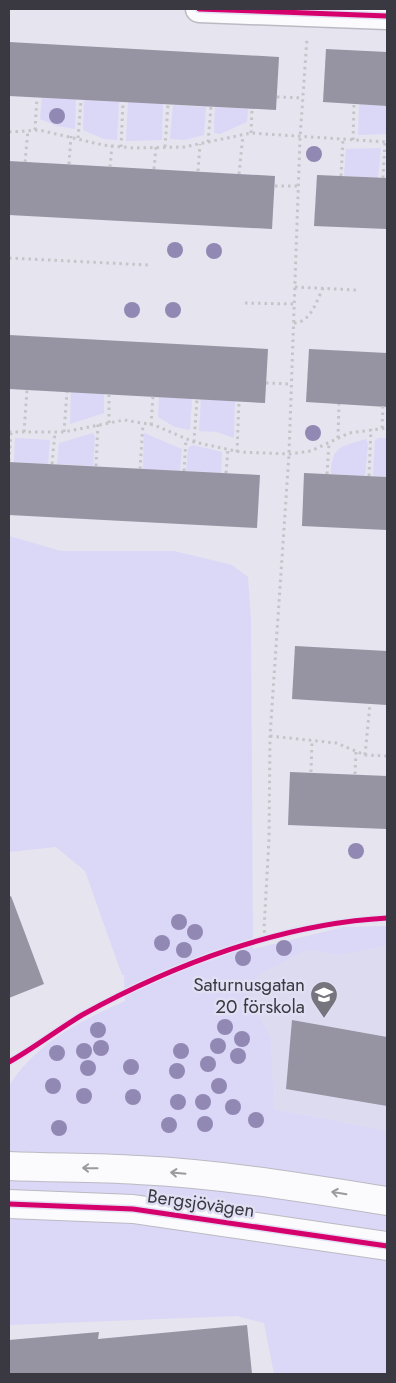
<svg xmlns="http://www.w3.org/2000/svg" width="396" height="1383" font-family="Jost,sans-serif">
<style>
.built{fill:#dddbf0}
.green{fill:#dbd7f6}
.building{fill:#9693a2}
.lines{fill:none;stroke-linecap:round;stroke-linejoin:round}
.street-casing{stroke:#bbbac3;stroke-width:29}
.secondary-casing{stroke:#bbbac3;stroke-width:30}
.path{stroke:#c5c5c9;stroke-width:3;stroke-dasharray:2.5 4;stroke-linecap:butt}
.street{stroke:#fbfbfd;stroke-width:26}
.secondary{stroke:#fbfbfd;stroke-width:28}
.cycleway-casing{stroke:#e1dff4;stroke-width:8}
.cycleway{stroke:#d6006c;stroke-width:5}
.tree{fill:#9188b3}
.oneway{stroke:#9a9a9f}
.labels{text-anchor:middle;dominant-baseline:central;stroke-width:5;stroke-linejoin:round;paint-order:stroke}
.poi-label{font-size:19px;fill:#3a3941;stroke:#e1dff4;text-anchor:end}
.street-label{font-size:19px;fill:#3a3941;stroke:#e1dff4}
</style>
<rect width="100%" height="100%" fill="#e5e4ef"/>
<polygon class="built" points="387,946 387,1131 274,1109 271,1038 251,1000 258,975 307,950 340,955"/>
<g class="green">
<polygon points="42,98 76,99 75,129 57,126 40,119"/>
<polygon points="84,100 119,102 117,140 104,139 83,130"/>
<polygon points="128,102 163,104 162,140 126,141"/>
<polygon points="359,104 387,106 387,134 358,135"/>
<polygon points="173,105 206,107 204,135 185,140 170,139"/>
<polygon points="215,107 248,109 247,122 220,134 214,133"/>
<polygon points="381,148 378,178 344,176 346,149"/>
<polygon points="71,392 104,394 104,413 70,424"/>
<polygon points="159,397 192,399 190,430 175,427 158,417"/>
<polygon points="201,399 235,401 234,438 217,432 199,431"/>
<polygon points="93,433 95,437 93,466 57,464 59,443"/>
<polygon points="144,433 182,449 180,471 143,469"/>
<polygon points="15,438 50,440 48,464 14,462"/>
<polygon points="378,438 387,438 387,477 373,476 375,440"/>
<path d="M366 439 368 444 365 476 331 474C332 446 340 447 366 439Z"/>
<polygon points="193,445 222,452 221,473 186,471 188,448"/>
<path d="M9 536 61 551H174L232 565 248 577 251 621 253 949 344 927 387 926V946L340 955 307 950 258 975 251 1000 271 1038 274 1109 387 1131V1374H274L264 1323 237 1316 9 1325V1086C36 1043 80 1021 125 1001L124 975H122L85 871 56 847 9 852Z"/>
</g>
<g class="building">
<polygon points="9,42 279,57 276,110 9,96"/>
<polygon points="326,49 387,52 387,106 323,102"/>
<polygon points="9,161 275,176 272,229 9,215"/>
<polygon points="317,175 387,178 387,229 314,226"/>
<polygon points="9,335 268,349 265,403 9,389"/>
<polygon points="309,349 387,353 387,407 306,402"/>
<polygon points="9,462 260,475 257,528 9,515"/>
<polygon points="304,473 387,477 387,530 302,526"/>
<polygon points="295,646 387,651 387,705 292,699"/>
<polygon points="290,772 387,776 387,829 288,825"/>
<polygon points="11,896 44,984 9,998 9,897"/>
<polygon points="292,1020 387,1037 387,1106 286,1089"/>
<polygon points="247,1325 252,1374 9,1374 9,1340 99,1332 98,1339"/>
</g>
<g class="lines">
<defs>
<polyline id="street" points="199,9 387,16"/>
<g id="secondary">
<path d="M9 1166C52 1168 95 1167 138 1170 222 1174 305 1188 387 1201"/>
<polyline points="9,1204 133,1209 387,1246"/>
</g>
</defs>
<use href="#street" class="street-casing"/>
<use href="#secondary" class="secondary-casing"/>
<g class="path">
<polyline points="277,97 303,98"/>
<polyline points="35,130 37,97"/>
<polyline points="9,132 39,130 103,145 133,148 184,147 251,133 387,142"/>
<polyline points="251,133 252,109"/>
<polyline points="78,138 81,100"/>
<polyline points="353,140 354,104"/>
<polyline points="208,142 211,107"/>
<polyline points="121,147 123,102"/>
<polyline points="165,147 168,104"/>
<polyline points="25,162 28,130"/>
<polyline points="69,164 71,136"/>
<polyline points="110,167 112,146"/>
<polyline points="154,169 156,147"/>
<polyline points="198,171 200,144"/>
<polyline points="239,174 243,135"/>
<polyline points="341,176 343,140"/>
<polyline points="383,178 385,142"/>
<polyline points="275,186 299,186"/>
<polyline points="9,258 148,265"/>
<polyline points="295,287 356,290"/>
<polyline points="245,303 294,304"/>
<path d="M294 323C311 322 316 302 323 288"/>
<polyline points="266,383 291,384"/>
<polyline points="109,423 109,394"/>
<polyline points="151,425 153,396"/>
<polyline points="382,428 383,406"/>
<polyline points="9,432 64,432 124,420 154,425 194,442 240,452 289,454 311,451 349,433 387,428"/>
<polyline points="24,432 27,390"/>
<polyline points="64,432 67,392"/>
<polyline points="338,438 339,404"/>
<polyline points="194,442 197,399"/>
<polyline points="237,452 239,401"/>
<polyline points="9,461 11,432"/>
<polyline points="52,464 55,432"/>
<polyline points="96,466 98,424"/>
<polyline points="140,469 143,424"/>
<polyline points="184,471 186,439"/>
<polyline points="226,473 228,449"/>
<polyline points="327,474 329,443"/>
<polyline points="369,476 371,429"/>
<polyline points="270,736 336,743 365,755 387,756"/>
<polyline points="365,755 370,704"/>
<polyline points="311,772 312,741"/>
<polyline points="355,774 356,751"/>
<polyline points="266,939 264,929 269,839 270,736 289,454 300,138 307,38"/>
</g>
<use href="#street" class="street"/>
<use href="#secondary" class="secondary"/>
<defs>
<g id="cycleway">
<polyline points="199,9 387,16"/>
<path d="M9 1062C34 1048 57 1030 82 1015 174 964 281 924 387 918"/>
<polyline points="9,1204 133,1209 387,1246"/>
</g>
</defs>
<use href="#cycleway" class="cycleway-casing"/>
<use href="#cycleway" class="cycleway"/>
</g>
<g class="tree">
<circle cx="57" cy="116" r="8"/>
<circle cx="314" cy="154" r="8"/>
<circle cx="175" cy="250" r="8"/>
<circle cx="214" cy="251" r="8"/>
<circle cx="132" cy="310" r="8"/>
<circle cx="173" cy="310" r="8"/>
<circle cx="313" cy="433" r="8"/>
<circle cx="356" cy="851" r="8"/>
<circle cx="179" cy="922" r="8"/>
<circle cx="195" cy="932" r="8"/>
<circle cx="162" cy="943" r="8"/>
<circle cx="284" cy="948" r="8"/>
<circle cx="184" cy="950" r="8"/>
<circle cx="243" cy="958" r="8"/>
<circle cx="225" cy="1027" r="8"/>
<circle cx="98" cy="1030" r="8"/>
<circle cx="242" cy="1039" r="8"/>
<circle cx="218" cy="1046" r="8"/>
<circle cx="101" cy="1048" r="8"/>
<circle cx="84" cy="1051" r="8"/>
<circle cx="181" cy="1051" r="8"/>
<circle cx="57" cy="1053" r="8"/>
<circle cx="238" cy="1056" r="8"/>
<circle cx="208" cy="1064" r="8"/>
<circle cx="131" cy="1067" r="8"/>
<circle cx="88" cy="1068" r="8"/>
<circle cx="177" cy="1071" r="8"/>
<circle cx="53" cy="1086" r="8"/>
<circle cx="219" cy="1086" r="8"/>
<circle cx="84" cy="1096" r="8"/>
<circle cx="133" cy="1097" r="8"/>
<circle cx="178" cy="1102" r="8"/>
<circle cx="203" cy="1102" r="8"/>
<circle cx="233" cy="1107" r="8"/>
<circle cx="256" cy="1120" r="8"/>
<circle cx="205" cy="1124" r="8"/>
<circle cx="169" cy="1125" r="8"/>
<circle cx="59" cy="1128" r="8"/>
</g>
<defs><path id="oneway-shaft" d="M-6 0H5M1.5-3L5.5 0L1.5 3" fill="none" stroke-width="1.6" stroke-linecap="round" stroke-linejoin="round" transform="scale(1.25)"/></defs>
<g class="oneway">
<use href="#oneway-shaft" transform="translate(90 1168) rotate(-179)"/>
<use href="#oneway-shaft" transform="translate(178 1173) rotate(-175)"/>
<use href="#oneway-shaft" transform="translate(339 1193) rotate(-171)"/>
</g>
<defs>
<symbol id="school-pin" viewBox="-11 -11 22 30"><path d="M0 17L-7.5 6A9.5 9.5 0 1 1 7.5 6Z" fill="#76757e" stroke="#e1dff4"/><path d="M0-5L7-2L0 1L-7-2ZM-4 1L0 2.5L4 1V4Q0 6-4 4Z" fill="#fff"/></symbol>
</defs>
<g fill-rule="evenodd">
<use href="#school-pin" x="308" y="979" width="32" height="43"/>
</g>
<g class="labels">
<g class="poi-label">
<text x="305" y="984">Saturnusgatan<tspan x="305" dy="22">20 förskola</tspan></text>
</g>
<g class="street-label">
<text transform="translate(201 1203) rotate(8)">Bergsjövägen</text>
</g>
</g>
<rect width="396" height="1383" fill="none" stroke="#3a3941" stroke-width="20"/>
</svg>
